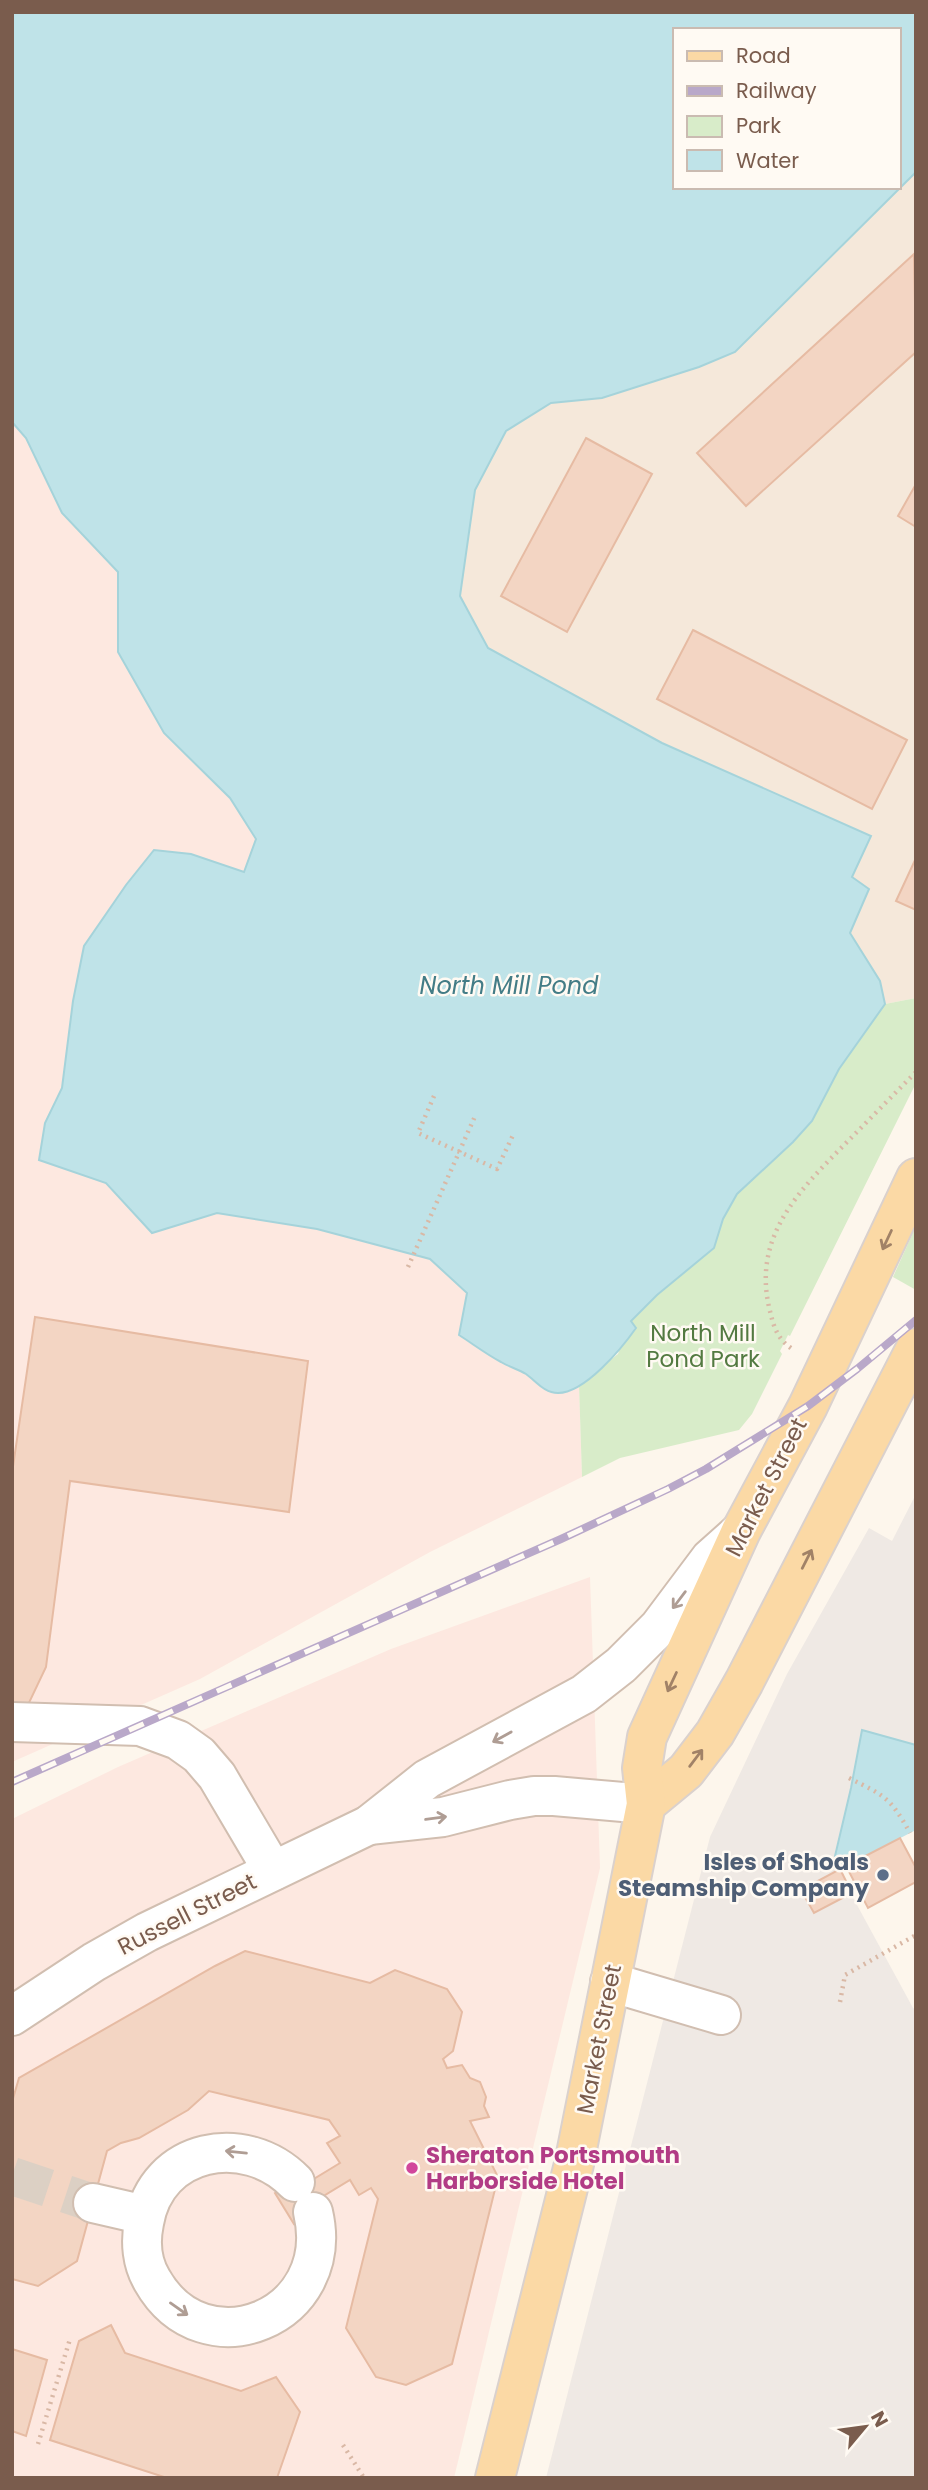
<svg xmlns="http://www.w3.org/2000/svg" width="928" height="2490" font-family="Poppins,sans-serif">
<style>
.residential{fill:#f5e8da}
.commercial{fill:#fde8e0}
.industrial{fill:#efe9e4}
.green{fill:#d8ecc9}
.water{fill:#bfe3e8;stroke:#a5d3da;stroke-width:2;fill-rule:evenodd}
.pier{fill:#fdf6ec}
.building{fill:#f3d5c3;stroke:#e6bba3;stroke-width:2}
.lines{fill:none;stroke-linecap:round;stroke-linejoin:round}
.minor-tunnel{stroke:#dcd0c4;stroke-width:38;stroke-dasharray:38 19;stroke-linecap:butt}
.minor-casing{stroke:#d1beb0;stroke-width:42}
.major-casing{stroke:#dad1cd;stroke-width:42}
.path{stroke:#d9b8a5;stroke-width:4.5;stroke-dasharray:2 5;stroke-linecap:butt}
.minor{stroke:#fff;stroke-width:38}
.major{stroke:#fbd9a5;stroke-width:38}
.rail-casing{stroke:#b9a8c9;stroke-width:8}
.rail{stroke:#fffaf3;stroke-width:5;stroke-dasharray:16;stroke-linecap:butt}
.oneway{stroke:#a18267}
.oneway2{stroke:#af9d94}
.service-dot{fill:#5c6f8a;stroke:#fffaf3;stroke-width:2.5}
.hotel-dot{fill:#d1479c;stroke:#fffaf3;stroke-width:2.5}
.labels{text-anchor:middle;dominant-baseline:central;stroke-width:5;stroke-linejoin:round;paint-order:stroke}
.park-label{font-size:23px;fill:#537a41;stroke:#fffaf3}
.street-label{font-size:23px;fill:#7a5c4d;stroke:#fffaf3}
.service-label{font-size:23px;font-weight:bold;fill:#4e5e75;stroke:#fffaf3;text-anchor:end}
.hotel-label{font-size:23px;font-weight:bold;fill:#b23c85;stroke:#fffaf3;text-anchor:start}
.water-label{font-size:24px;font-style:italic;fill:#437c86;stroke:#fffaf3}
</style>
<rect width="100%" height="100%" fill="#fdf6ec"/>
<polygon class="residential" points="916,172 916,998 885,1004 880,981 849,933 869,890 852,878 870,836 662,743 488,648 460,596 475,490 506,431 551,403 602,398 699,367 812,277"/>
<g class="commercial">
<polygon points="12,422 26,438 62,513 118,572 118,652 164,733 230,798 256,839 245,872 191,854 73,1001 62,1088 45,1123 39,1159 106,1183 152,1233 217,1213 317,1229 430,1259 467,1293 459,1336 500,1362 526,1374 542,1388 552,1392 559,1393 579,1385 582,1477 430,1552 200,1679 12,1762"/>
<polygon points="590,1577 600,1868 454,2478 12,2478 12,1819 118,1767 391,1649"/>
</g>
<polygon class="industrial" points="916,1494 916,1745 862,1730 851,1788 916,2006 916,2478 546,2478 710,1837 787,1674 869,1528 892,1541"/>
<g class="green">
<polygon points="916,998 916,1083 790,1336 788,1335 780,1351 782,1354 752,1414 739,1430 620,1458 582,1477 579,1385 618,1354 630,1321 657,1295 714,1248 723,1219 737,1194 793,1142 811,1121 839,1069 885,1004"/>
<polygon points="916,1226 916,1290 893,1277"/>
</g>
<g class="water">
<path d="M12 12H916V172L735 352 699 367 602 398 551 403 506 431 475 490 460 596 488 648 662 743 871 836 852 877 869 889 850 933 880 981 885 1004 839 1069 812 1121 793 1142 737 1194 723 1219 714 1248 657 1295 631 1321 636 1328C622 1348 585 1393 558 1393 544 1393 536 1381 526 1374 518 1369 509 1367 501 1362 486 1354 473 1344 459 1335L467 1293 430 1259 317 1229 217 1213 152 1233 106 1183 39 1160 45 1123 62 1088 73 1001 84 946 126 885 154 850 191 854 244 872 256 839 230 798 164 733 118 652V572L62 513 26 438 12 422ZM674 30H898V187H674Z"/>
<polygon points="862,1730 916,1745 916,2006 835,1856 851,1788"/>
</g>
<polygon class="pier" points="914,1831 916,1834 916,2010 913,2008 838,1870"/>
<g class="building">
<polygon points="914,254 916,352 746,506 697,453"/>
<polygon points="586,438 652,474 567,632 501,596"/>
<polygon points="916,484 916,527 898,516"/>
<polygon points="693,630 907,740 872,809 657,699"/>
<polygon points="916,858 916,910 896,901"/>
<polygon points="35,1317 308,1361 289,1512 70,1481 46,1667 27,1707 12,1705 12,1473"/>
<polygon points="900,1838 916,1868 916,1882 868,1908 846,1866"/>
<polygon points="840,1869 852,1893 814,1913 801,1890"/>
<polygon points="245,1951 370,1983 395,1970 447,1989 462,2012 453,2051 443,2059 447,2068 462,2065 470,2078 480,2082 486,2097 484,2106 489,2117 470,2121 498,2177 452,2364 406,2385 376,2377 346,2328 378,2199 371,2188 359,2195 350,2180 322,2197 313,2212 294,2224 275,2193 295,2182 312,2180 340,2163 327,2143 340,2136 329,2120 209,2091 188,2110 139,2138 121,2143 107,2151 77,2261 38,2286 12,2279 12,2102 19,2078 215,1966"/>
<polygon points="111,2325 125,2353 241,2391 276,2377 300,2412 277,2478 167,2478 50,2440 79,2341"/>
<polygon points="12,2349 47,2360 26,2436 12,2431"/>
</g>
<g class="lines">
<polyline class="minor-tunnel" points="12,2176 93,2203"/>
<defs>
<g id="minor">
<polyline points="12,1722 140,1726 178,1740 199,1755 217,1776 273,1871"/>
<polyline points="369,1825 443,1817 510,1800 534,1796 554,1796 646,1804"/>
<polyline points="610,1982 721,2015"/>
<polyline points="12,2016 94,1962 147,1932 369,1825 427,1779 584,1694 621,1665 659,1627 710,1559 739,1533"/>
<path d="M295 2182C245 2131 156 2148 144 2223 140 2242 142 2263 152 2280 204 2372 338 2318 313 2212"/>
<polyline points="93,2203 145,2215"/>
</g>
<g id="major">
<polyline points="646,1804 686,1771 715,1733 744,1682 916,1348"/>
<polyline points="495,2478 574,2164 646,1804 642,1768 647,1737 741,1531 808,1406 916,1178"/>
</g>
</defs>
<use href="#minor" class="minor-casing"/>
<use href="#major" class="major-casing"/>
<g class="path">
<polyline points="434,1096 418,1133 497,1169 514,1133"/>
<polyline points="408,1267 476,1114"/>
<path d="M791 1348C776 1338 773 1324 769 1307 753 1236 799 1191 844 1145 868 1121 892 1096 916 1072"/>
<path d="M849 1778C885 1796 890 1797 910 1833"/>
<polyline points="840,2002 845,1975 916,1935"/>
<polyline points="38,2444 70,2339"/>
<polyline points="343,2445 364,2478"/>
</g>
<use href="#minor" class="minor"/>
<use href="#major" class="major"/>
<defs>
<polyline id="rail" points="12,1782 561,1539 668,1489 706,1469 808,1406 857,1369 916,1320"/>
</defs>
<use href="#rail" class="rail-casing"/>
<use href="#rail" class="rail"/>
</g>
<defs><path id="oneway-shaft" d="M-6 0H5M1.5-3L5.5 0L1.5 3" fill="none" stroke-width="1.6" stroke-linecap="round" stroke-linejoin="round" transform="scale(1.75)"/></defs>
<g class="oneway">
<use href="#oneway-shaft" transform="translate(887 1240) rotate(115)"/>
<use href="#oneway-shaft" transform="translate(807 1559) rotate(-63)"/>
<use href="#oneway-shaft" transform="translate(672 1682) rotate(115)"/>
<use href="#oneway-shaft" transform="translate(696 1758) rotate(-53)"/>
</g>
<g class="oneway2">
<use href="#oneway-shaft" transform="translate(679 1600) rotate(127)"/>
<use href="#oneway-shaft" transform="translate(502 1737) rotate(151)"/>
<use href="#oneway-shaft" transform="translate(436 1818) rotate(-8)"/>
<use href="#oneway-shaft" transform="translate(236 2152) rotate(-174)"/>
<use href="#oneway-shaft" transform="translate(179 2309) rotate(35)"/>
</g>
<circle class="service-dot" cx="883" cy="1875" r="7"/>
<circle class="hotel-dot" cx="412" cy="2168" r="7"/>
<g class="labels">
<g class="park-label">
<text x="703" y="1333">North Mill<tspan x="703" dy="26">Pond Park</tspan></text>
</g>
<g class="street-label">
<text transform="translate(766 1487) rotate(-63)">Market Street</text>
<text transform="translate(187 1914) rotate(-27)">Russell Street</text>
<text transform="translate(599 2039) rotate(-79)">Market Street</text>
</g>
<g class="service-label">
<text x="869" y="1862">Isles of Shoals<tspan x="869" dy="26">Steamship Company</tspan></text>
</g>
<g class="hotel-label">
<text x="426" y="2155">Sheraton Portsmouth<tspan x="426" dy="26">Harborside Hotel</tspan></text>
</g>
<g class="water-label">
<text x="509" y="985">North Mill Pond</text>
</g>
</g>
<rect width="928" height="2490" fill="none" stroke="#7a5c4d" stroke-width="28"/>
<rect x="673" y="28" width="228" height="161" fill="#fffaf3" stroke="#cabbb1" stroke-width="2"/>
<rect x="687" y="51" width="35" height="10" fill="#fbd9a5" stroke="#cabbb1" stroke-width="2"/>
<text x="736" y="63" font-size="21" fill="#7a5c4d">Road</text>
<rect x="687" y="86" width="35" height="10" fill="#b9a8c9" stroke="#cabbb1" stroke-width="2"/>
<text x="736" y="98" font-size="21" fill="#7a5c4d">Railway</text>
<rect x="687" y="116" width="35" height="21" fill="#d8ecc9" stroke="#cabbb1" stroke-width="2"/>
<text x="736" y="133" font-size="21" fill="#7a5c4d">Park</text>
<rect x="687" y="150" width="35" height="21" fill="#bfe3e8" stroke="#cabbb1" stroke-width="2"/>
<text x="736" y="168" font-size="21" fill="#7a5c4d">Water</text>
<g transform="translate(865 2427) rotate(61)" stroke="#fffaf3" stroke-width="5" paint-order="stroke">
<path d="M0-5L12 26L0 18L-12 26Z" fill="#7a5c4d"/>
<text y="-10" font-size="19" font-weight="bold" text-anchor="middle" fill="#7a5c4d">N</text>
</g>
</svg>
